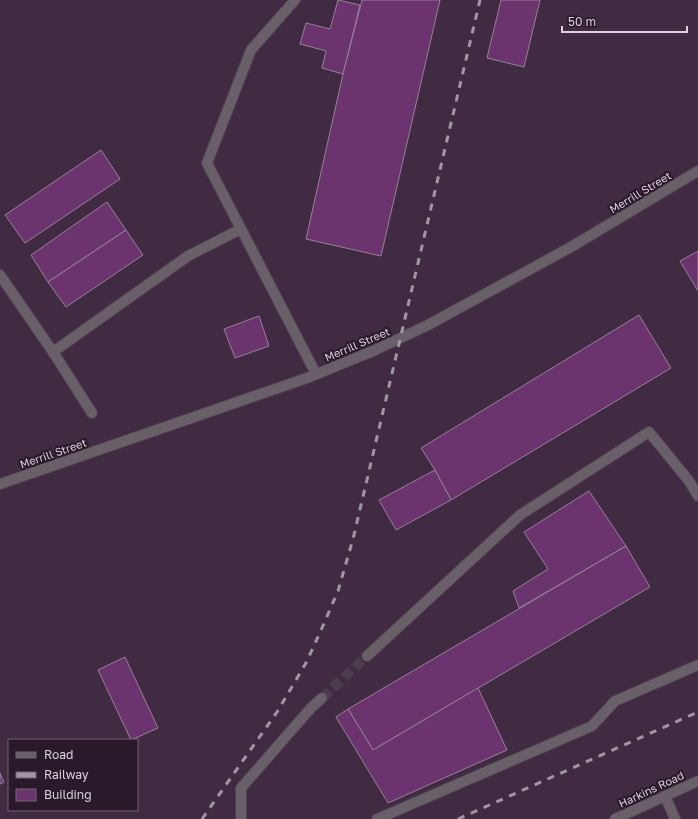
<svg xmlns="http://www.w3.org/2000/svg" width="698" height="819" font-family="'Golos Text',sans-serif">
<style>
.built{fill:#412b42;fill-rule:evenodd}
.building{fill:#6b346f;stroke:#968197}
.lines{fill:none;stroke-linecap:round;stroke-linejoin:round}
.minor-tunnel{stroke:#4d3c4e;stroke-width:10;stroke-dasharray:10 5;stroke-linecap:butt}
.minor-casing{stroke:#4f3e50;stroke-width:12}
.minor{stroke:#685f68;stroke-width:10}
.rail{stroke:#a396a4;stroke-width:3;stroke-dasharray:7 7;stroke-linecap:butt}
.labels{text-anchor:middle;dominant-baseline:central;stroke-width:4;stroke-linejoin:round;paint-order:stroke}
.street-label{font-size:11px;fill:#ddd2de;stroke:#2a192b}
</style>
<rect width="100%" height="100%" fill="#342235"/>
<path class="built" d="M0 0H698V819H0ZM9 740H137V810H9Z"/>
<g class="building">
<polygon points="338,0 360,5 343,74 322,68 326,51 300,44 306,23 330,29"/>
<polygon points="362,0 440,0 381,256 306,239 343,74"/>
<polygon points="501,0 540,0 524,67 487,58"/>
<polygon points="101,150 120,179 25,243 5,215"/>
<polygon points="107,202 126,230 48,282 31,255"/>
<polygon points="126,230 143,255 66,307 48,282"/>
<polygon points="698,251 698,291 680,261"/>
<polygon points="639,315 671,368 451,500 435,470 421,448"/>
<polygon points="259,316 269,346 235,358 224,329"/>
<polygon points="435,470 451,500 396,530 379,500"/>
<polygon points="589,491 626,546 519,608 513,591 548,569 524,532"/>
<polygon points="626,546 650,587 373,750 348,709"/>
<polygon points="125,657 158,728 131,740 98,670"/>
<polygon points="478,688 507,750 388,803 336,717 348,709 373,750"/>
<polygon points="0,773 4,782 0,784"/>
</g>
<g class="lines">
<polyline class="minor-tunnel" points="322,698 367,656"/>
<defs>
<g id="minor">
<polyline points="295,0 251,50 207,163 316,374"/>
<polyline points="0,275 53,352 188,256 241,229"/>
<polyline points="53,352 92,413"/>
<polyline points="0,484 307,378 373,351 428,325 571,247 698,171"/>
<polyline points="367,656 520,515 649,432 689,481 698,496"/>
<polyline points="665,796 675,819"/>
<polyline points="241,819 241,788 311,708 322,698"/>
<polyline points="377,819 592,726 615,701 698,665"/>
<polyline points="615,819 698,781"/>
</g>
</defs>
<use href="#minor" class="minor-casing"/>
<use href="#minor" class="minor"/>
<g class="rail">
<polyline points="202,819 277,712 306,663 322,628 338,591 353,539 480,0"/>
<polyline points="458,819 698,712"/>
</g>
</g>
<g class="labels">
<g class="street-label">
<text transform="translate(640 192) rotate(-31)">Merrill Street</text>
<text transform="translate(357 344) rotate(-23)">Merrill Street</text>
<text transform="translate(53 453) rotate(-19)">Merrill Street</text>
<text transform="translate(651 789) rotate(-25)">Harkins Road</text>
</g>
</g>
<rect x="8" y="739" width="130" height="72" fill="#2a192b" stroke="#726373"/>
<rect x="16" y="752" width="20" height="6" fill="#685f68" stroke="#726373"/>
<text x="44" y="759" font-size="12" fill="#ddd2de">Road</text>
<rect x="16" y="772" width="20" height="6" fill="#a396a4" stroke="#726373"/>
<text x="44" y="779" font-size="12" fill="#ddd2de">Railway</text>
<rect x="16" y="789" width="20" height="12" fill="#6b346f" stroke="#726373"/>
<text x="44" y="799" font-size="12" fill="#ddd2de">Building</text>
<path d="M562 26v6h125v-6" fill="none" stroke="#ddd2de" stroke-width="2"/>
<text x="568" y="26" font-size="12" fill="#ddd2de" stroke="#2a192b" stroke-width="3" paint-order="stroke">50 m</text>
</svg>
